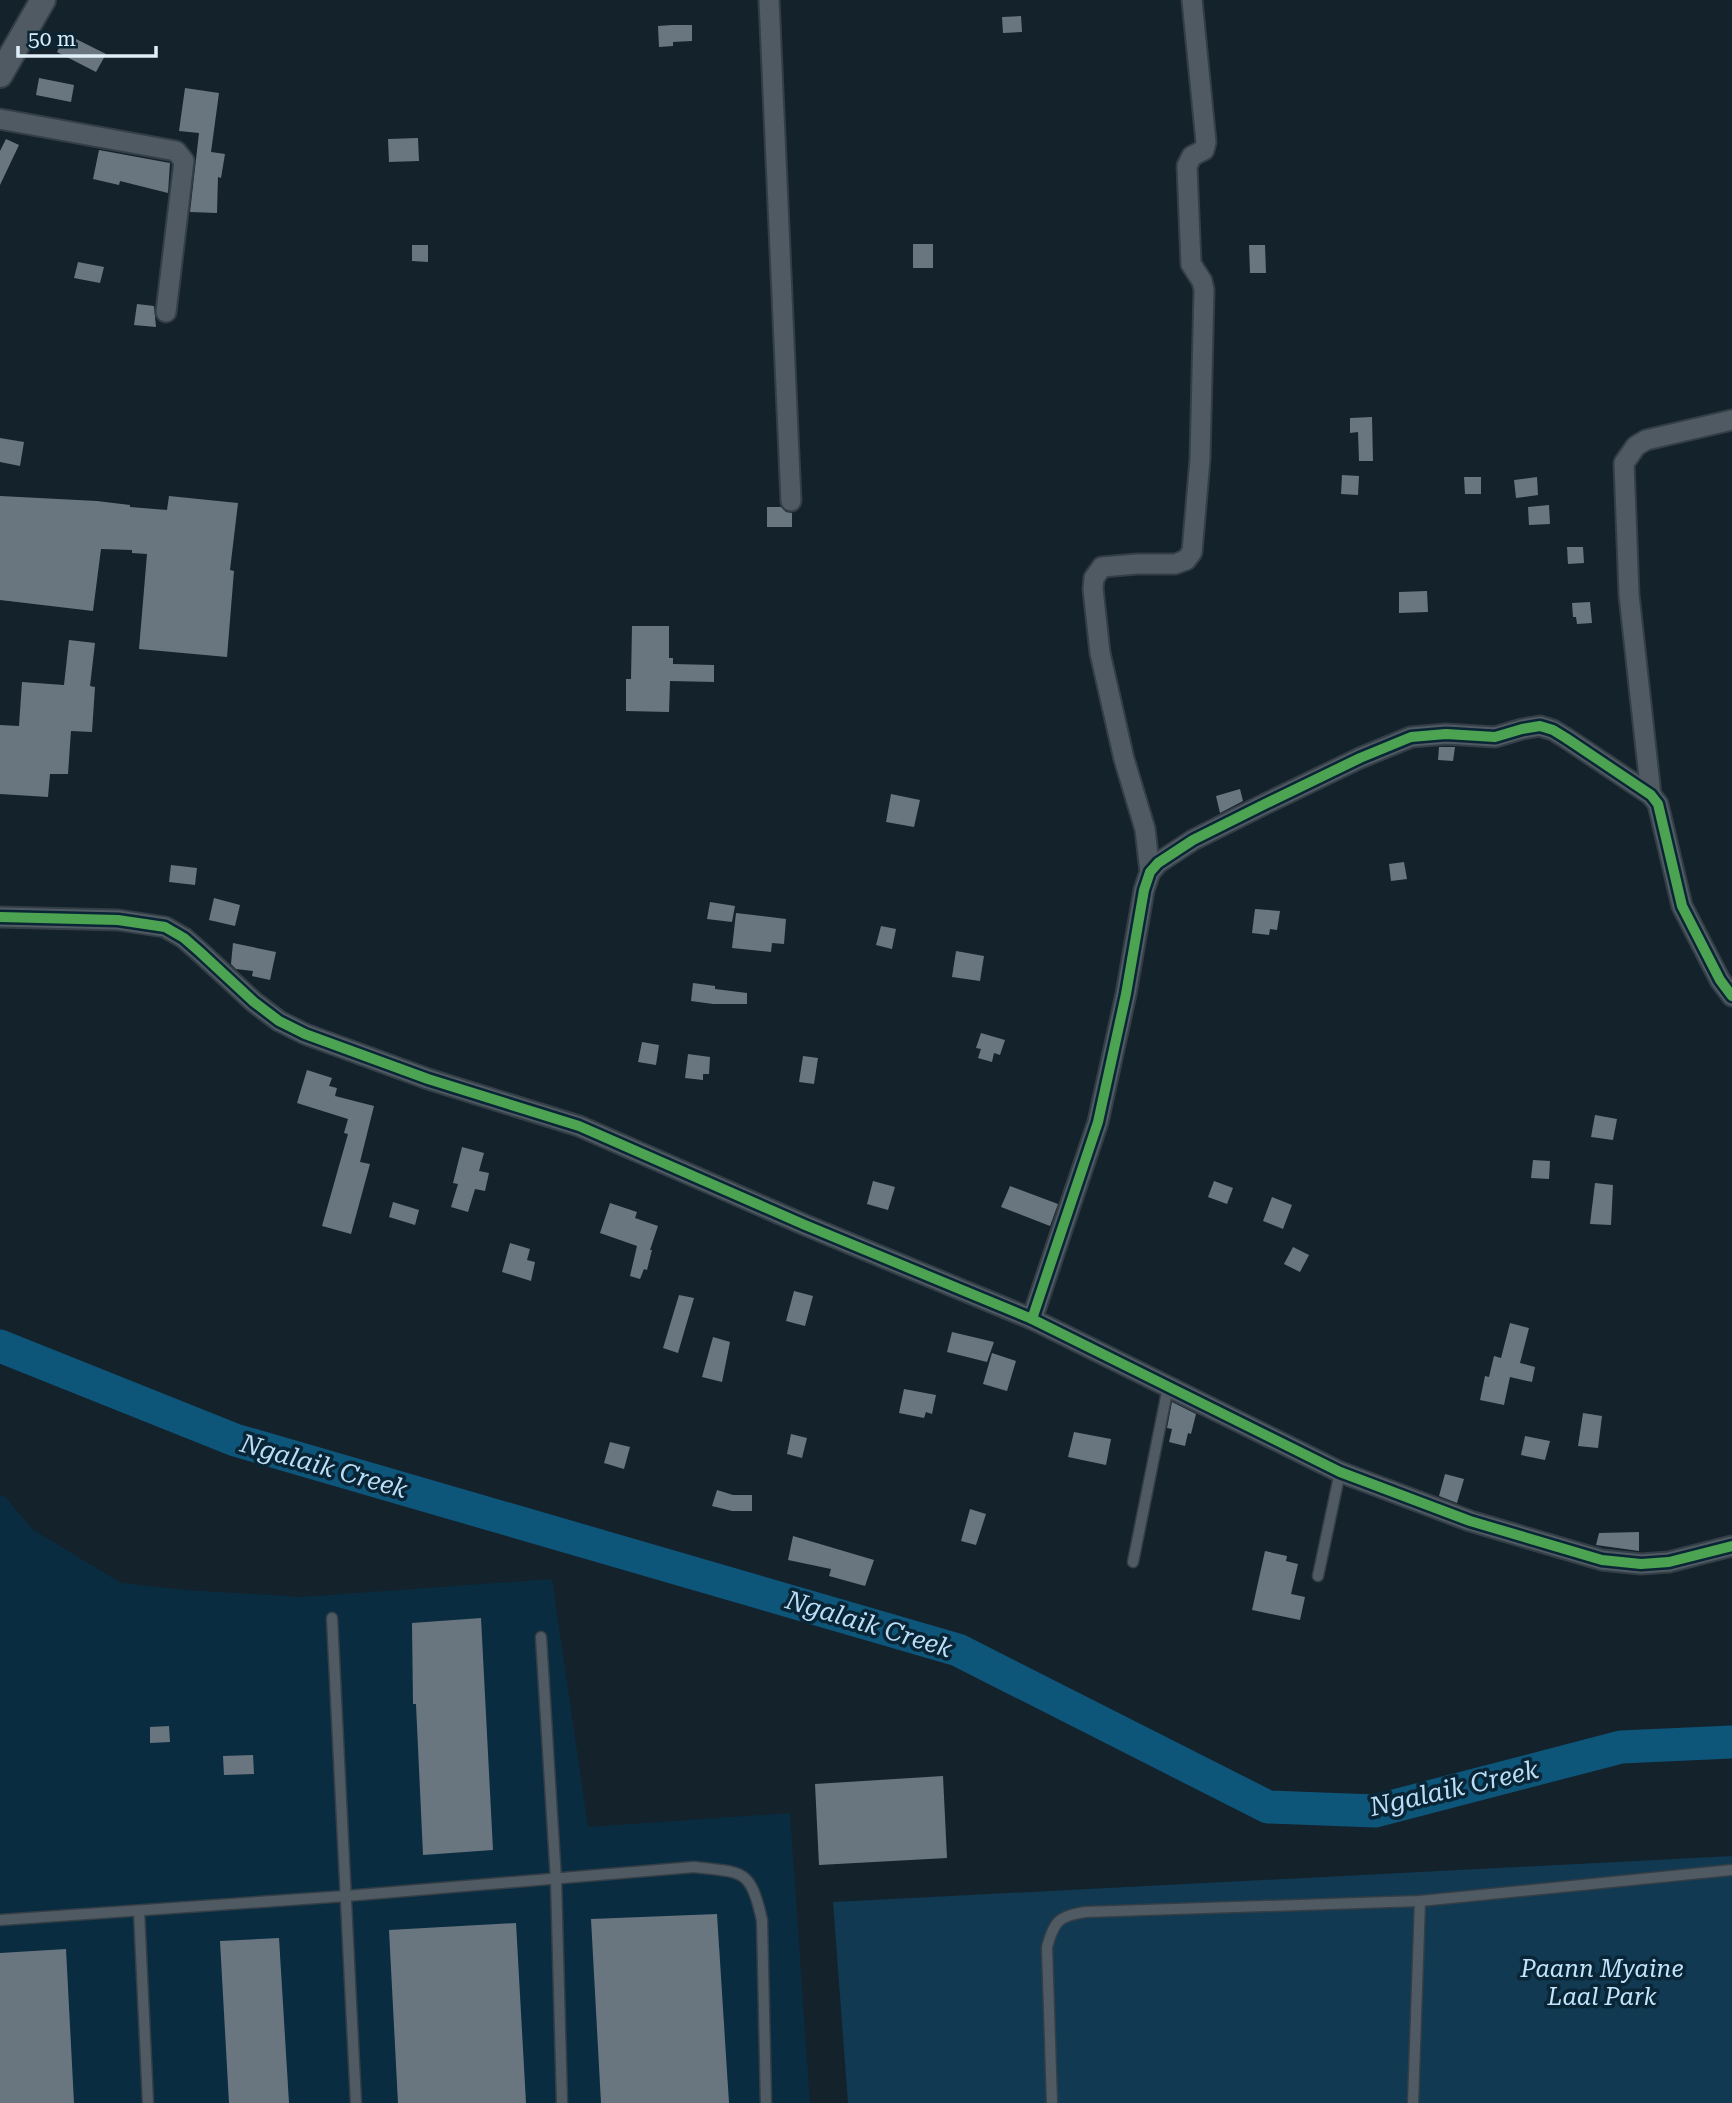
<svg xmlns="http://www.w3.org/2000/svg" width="1732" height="2103" font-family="'Roboto Serif',serif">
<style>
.built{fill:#0a2c40}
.green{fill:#113951}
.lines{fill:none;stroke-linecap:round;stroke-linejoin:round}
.river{stroke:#0e557a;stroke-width:33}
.building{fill:#6a767f}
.service-casing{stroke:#343e46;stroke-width:13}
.minor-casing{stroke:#343e46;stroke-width:23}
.tertiary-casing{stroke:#343e46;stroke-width:28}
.service{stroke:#505a62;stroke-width:10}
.minor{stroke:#505a62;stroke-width:19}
.tertiary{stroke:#505a62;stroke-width:24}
.cycleway-casing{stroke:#092536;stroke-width:15}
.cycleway{stroke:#4ca352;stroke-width:10}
.labels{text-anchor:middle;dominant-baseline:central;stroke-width:7;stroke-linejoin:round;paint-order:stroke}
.park-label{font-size:24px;font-style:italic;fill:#c2e5fd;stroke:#092536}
.water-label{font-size:26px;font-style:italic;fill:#bbdef7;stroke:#092536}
</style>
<rect width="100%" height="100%" fill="#14222c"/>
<polygon class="built" points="0,1495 5,1497 32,1529 121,1583 186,1590 302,1597 552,1579 588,1827 790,1813 810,2103 0,2103"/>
<polygon class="green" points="1732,1856 1732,2103 848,2103 833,1902"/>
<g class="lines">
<polyline class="river" points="0,1346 235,1440 958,1650 1268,1807 1375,1811 1621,1747 1732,1742"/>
</g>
<g class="building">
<polygon points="1021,16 1022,32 1003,33 1002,17"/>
<polygon points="672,25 692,25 692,41 673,42 673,46 659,47 658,26"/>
<polygon points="66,34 106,54 96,72 57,52"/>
<polygon points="39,78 74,85 71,102 36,95"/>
<polygon points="185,88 219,93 211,152 225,154 221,178 218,177 217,213 190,212 199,133 179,131"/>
<polygon points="418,138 419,161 389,162 388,139"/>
<polygon points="6,139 19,145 0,185 0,151"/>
<polygon points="99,150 170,163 168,193 120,181 119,185 93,179"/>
<rect x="913" y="244" width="20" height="24"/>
<polygon points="412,245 428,245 428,262 412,261"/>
<polygon points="1249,245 1265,245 1266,273 1250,273"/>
<polygon points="78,262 104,267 100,283 74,278"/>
<polygon points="137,304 154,306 156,327 134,325"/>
<polygon points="1372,417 1373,461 1359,461 1358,432 1350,433 1350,418"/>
<polygon points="0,438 24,442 20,466 0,462"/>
<polygon points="1342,475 1359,476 1358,495 1341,494"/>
<polygon points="1464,477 1481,477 1481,494 1465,494"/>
<polygon points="1537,477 1538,495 1516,498 1514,480"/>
<polygon points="0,496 97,501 130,505 130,507 167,510 169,496 238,503 230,570 234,571 227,657 139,649 147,554 132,553 132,550 101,549 93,611 0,600"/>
<polygon points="1549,505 1550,524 1529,525 1528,507"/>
<polygon points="767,507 781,507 786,512 792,513 792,527 767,527"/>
<polygon points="1567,547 1583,547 1584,563 1568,564"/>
<polygon points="1427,591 1428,612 1399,613 1399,592"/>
<polygon points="1590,602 1592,623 1577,624 1576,617 1573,617 1572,603"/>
<polygon points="632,626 669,626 669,658 673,658 673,664 714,665 714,682 670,681 669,712 626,711 626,679 631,679"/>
<polygon points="69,640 95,643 90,686 95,687 92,732 71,731 68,774 50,774 48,797 0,794 0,725 19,726 22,682 64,685"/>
<polygon points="1439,747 1455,747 1453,761 1438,760"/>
<polygon points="1240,789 1243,801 1220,813 1216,796"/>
<polygon points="891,794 920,800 914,827 886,822"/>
<polygon points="1404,862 1407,879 1391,881 1389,864"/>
<polygon points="171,865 197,868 195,885 169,882"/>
<polygon points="214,898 240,905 235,926 209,920"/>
<polygon points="710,902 735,906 732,922 707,919"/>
<polygon points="1255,909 1280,911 1277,930 1270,929 1269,935 1252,933"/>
<polygon points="736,913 786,919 784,944 772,943 771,952 732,948"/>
<polygon points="881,926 896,929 892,949 876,945"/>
<polygon points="233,943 276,952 270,980 252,976 253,971 236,969 231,964"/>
<polygon points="956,951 984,956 980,981 952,977"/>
<polygon points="693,983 715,986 715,989 747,993 747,1004 713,1004 691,1001"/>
<polygon points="981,1033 1005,1040 1000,1055 994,1053 992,1062 978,1058 981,1049 976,1048"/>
<polygon points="642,1042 659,1045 656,1065 638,1062"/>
<polygon points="688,1054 710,1057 709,1074 703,1074 703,1080 685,1078"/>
<polygon points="803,1056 818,1058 814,1084 799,1082"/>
<polygon points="307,1070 332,1078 329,1086 337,1088 335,1096 374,1106 360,1162 370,1164 351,1234 322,1226 348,1134 344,1133 348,1119 297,1103"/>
<polygon points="1595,1115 1617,1119 1613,1140 1591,1137"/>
<polygon points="462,1147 484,1153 479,1171 489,1173 485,1191 475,1189 468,1212 451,1207 458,1184 453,1183"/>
<polygon points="1533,1160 1550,1161 1549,1179 1531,1178"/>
<polygon points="873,1181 895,1187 888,1210 867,1204"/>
<polygon points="1214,1181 1233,1188 1227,1204 1208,1197"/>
<polygon points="1595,1183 1613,1185 1611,1225 1590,1224"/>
<polygon points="1010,1186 1058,1204 1050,1226 1001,1207"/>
<polygon points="1272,1197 1292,1205 1283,1229 1263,1221"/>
<polygon points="393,1202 419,1210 415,1225 389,1217"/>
<polygon points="610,1203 637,1212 635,1218 658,1226 650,1250 652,1250 647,1270 644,1269 640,1279 630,1276 637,1246 600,1233"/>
<polygon points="510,1243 530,1249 527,1260 535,1262 531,1281 502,1272"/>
<polygon points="1293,1247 1309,1255 1300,1272 1284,1264"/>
<polygon points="794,1291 813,1296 805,1326 786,1321"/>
<polygon points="679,1295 694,1298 678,1353 663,1348"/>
<polygon points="1510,1323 1529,1328 1520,1363 1535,1367 1532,1382 1510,1377 1504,1405 1480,1400 1485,1376 1489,1377 1494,1356 1501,1358"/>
<polygon points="952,1332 994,1342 987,1362 947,1352"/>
<polygon points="713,1337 730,1342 722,1382 702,1377"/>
<polygon points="992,1353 1016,1361 1007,1391 983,1384"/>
<polygon points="904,1389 936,1395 932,1414 926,1412 924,1418 899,1413"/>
<polygon points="1172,1402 1196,1414 1191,1434 1188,1433 1185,1446 1169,1442 1172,1429 1167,1428"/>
<polygon points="1583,1413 1602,1416 1598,1448 1578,1446"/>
<polygon points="1074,1432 1111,1439 1106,1465 1068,1457"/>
<polygon points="791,1434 807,1438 802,1458 787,1454"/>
<polygon points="1525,1436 1550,1441 1545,1460 1521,1455"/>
<polygon points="610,1442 630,1447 624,1469 604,1463"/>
<polygon points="1445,1474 1464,1479 1457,1503 1439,1496"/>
<polygon points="717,1490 733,1495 752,1495 752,1511 732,1511 712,1506"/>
<polygon points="970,1509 986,1514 976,1545 961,1541"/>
<polygon points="1639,1532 1639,1551 1596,1545 1599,1533"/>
<polygon points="793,1536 874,1560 865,1586 829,1576 831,1569 788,1560"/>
<polygon points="1265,1551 1287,1556 1286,1561 1298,1564 1291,1594 1305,1597 1300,1620 1252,1610"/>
<polygon points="481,1618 493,1850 423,1855 416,1704 413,1704 412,1623"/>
<polygon points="169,1726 170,1742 150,1743 150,1727"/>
<polygon points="253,1755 254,1774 224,1775 223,1756"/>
<polygon points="943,1776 947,1858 819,1865 815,1784"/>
<polygon points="717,1914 729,2103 601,2103 591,1919"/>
<polygon points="516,1923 526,2103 398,2103 389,1930"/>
<polygon points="279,1938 289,2103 229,2103 220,1941"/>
<polygon points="66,1949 74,2103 0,2103 0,1953"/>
</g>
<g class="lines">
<defs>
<g id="service">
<polyline points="1133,1562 1168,1387"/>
<polyline points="1318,1576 1340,1472"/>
<polyline points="332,1618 356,2103"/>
<polyline points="541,1637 556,1880 562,2103"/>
<polyline points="139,1911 148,2103"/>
<path d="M0 1920 346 1896 694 1867C744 1873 750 1868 762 1920L766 2103"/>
<path d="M1052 2103 1047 1947C1054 1921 1059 1916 1085 1912L1420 1901 1732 1870"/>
<polyline points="1413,2103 1420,1901"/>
</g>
<g id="minor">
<polyline points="769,0 791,501"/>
<polyline points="0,119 176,151 184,161 166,312"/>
<polyline points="1651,795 1629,595 1624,463 1636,446 1646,440 1732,420"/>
<polyline points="1150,872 1145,829 1124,759 1100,653 1093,589 1094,578 1102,567 1137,564 1175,564 1186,560 1192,552 1200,459 1204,290 1202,281 1191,264 1187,166 1192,156 1204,150 1206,142 1192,0"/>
<polyline points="0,917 118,920 165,927 184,938 200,952 254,1002 279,1021 305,1034 428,1079 579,1126 805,1225 1032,1319 1340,1472 1470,1521 1602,1560 1641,1564 1669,1562 1732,1546"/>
<polyline points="1032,1319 1098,1122 1126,994 1144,890 1150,872 1158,863 1193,840 1265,804 1360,758 1411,737 1446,734 1495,737 1522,729 1540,726 1553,730 1566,738 1651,795 1658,804 1682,906 1720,980 1732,996"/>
</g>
<polyline id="tertiary" points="0,75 43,0"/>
</defs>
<use href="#service" class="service-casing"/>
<use href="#minor" class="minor-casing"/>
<use href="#tertiary" class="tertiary-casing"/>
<use href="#service" class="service"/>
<use href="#minor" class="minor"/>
<use href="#tertiary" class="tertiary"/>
<defs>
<g id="cycleway">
<polyline points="0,917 118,920 165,927 184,938 200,952 254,1002 279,1021 305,1034 428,1079 579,1126 805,1225 1032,1319 1340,1472 1470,1521 1602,1560 1641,1564 1669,1562 1732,1546"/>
<polyline points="1032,1319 1098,1122 1126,994 1144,890 1150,872 1158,863 1193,840 1265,804 1360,758 1411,737 1446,734 1495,737 1522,729 1540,726 1553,730 1566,738 1651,795 1658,804 1682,906 1720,980 1732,996"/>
</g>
</defs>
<use href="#cycleway" class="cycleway-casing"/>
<use href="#cycleway" class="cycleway"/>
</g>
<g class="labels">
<g class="park-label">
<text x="1602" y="1969">Paann Myaine<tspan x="1602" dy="28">Laal Park</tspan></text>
</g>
<g class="water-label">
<text transform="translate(324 1466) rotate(16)">Ngalaik Creek</text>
<text transform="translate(869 1624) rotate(17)">Ngalaik Creek</text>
<text transform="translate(1454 1788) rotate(-13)">Ngalaik Creek</text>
</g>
</g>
<path d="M18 46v10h138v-10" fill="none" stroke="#dfeffa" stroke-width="3.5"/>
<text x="28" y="46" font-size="21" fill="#dfeffa" stroke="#092536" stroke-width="5" paint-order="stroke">50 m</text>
</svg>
